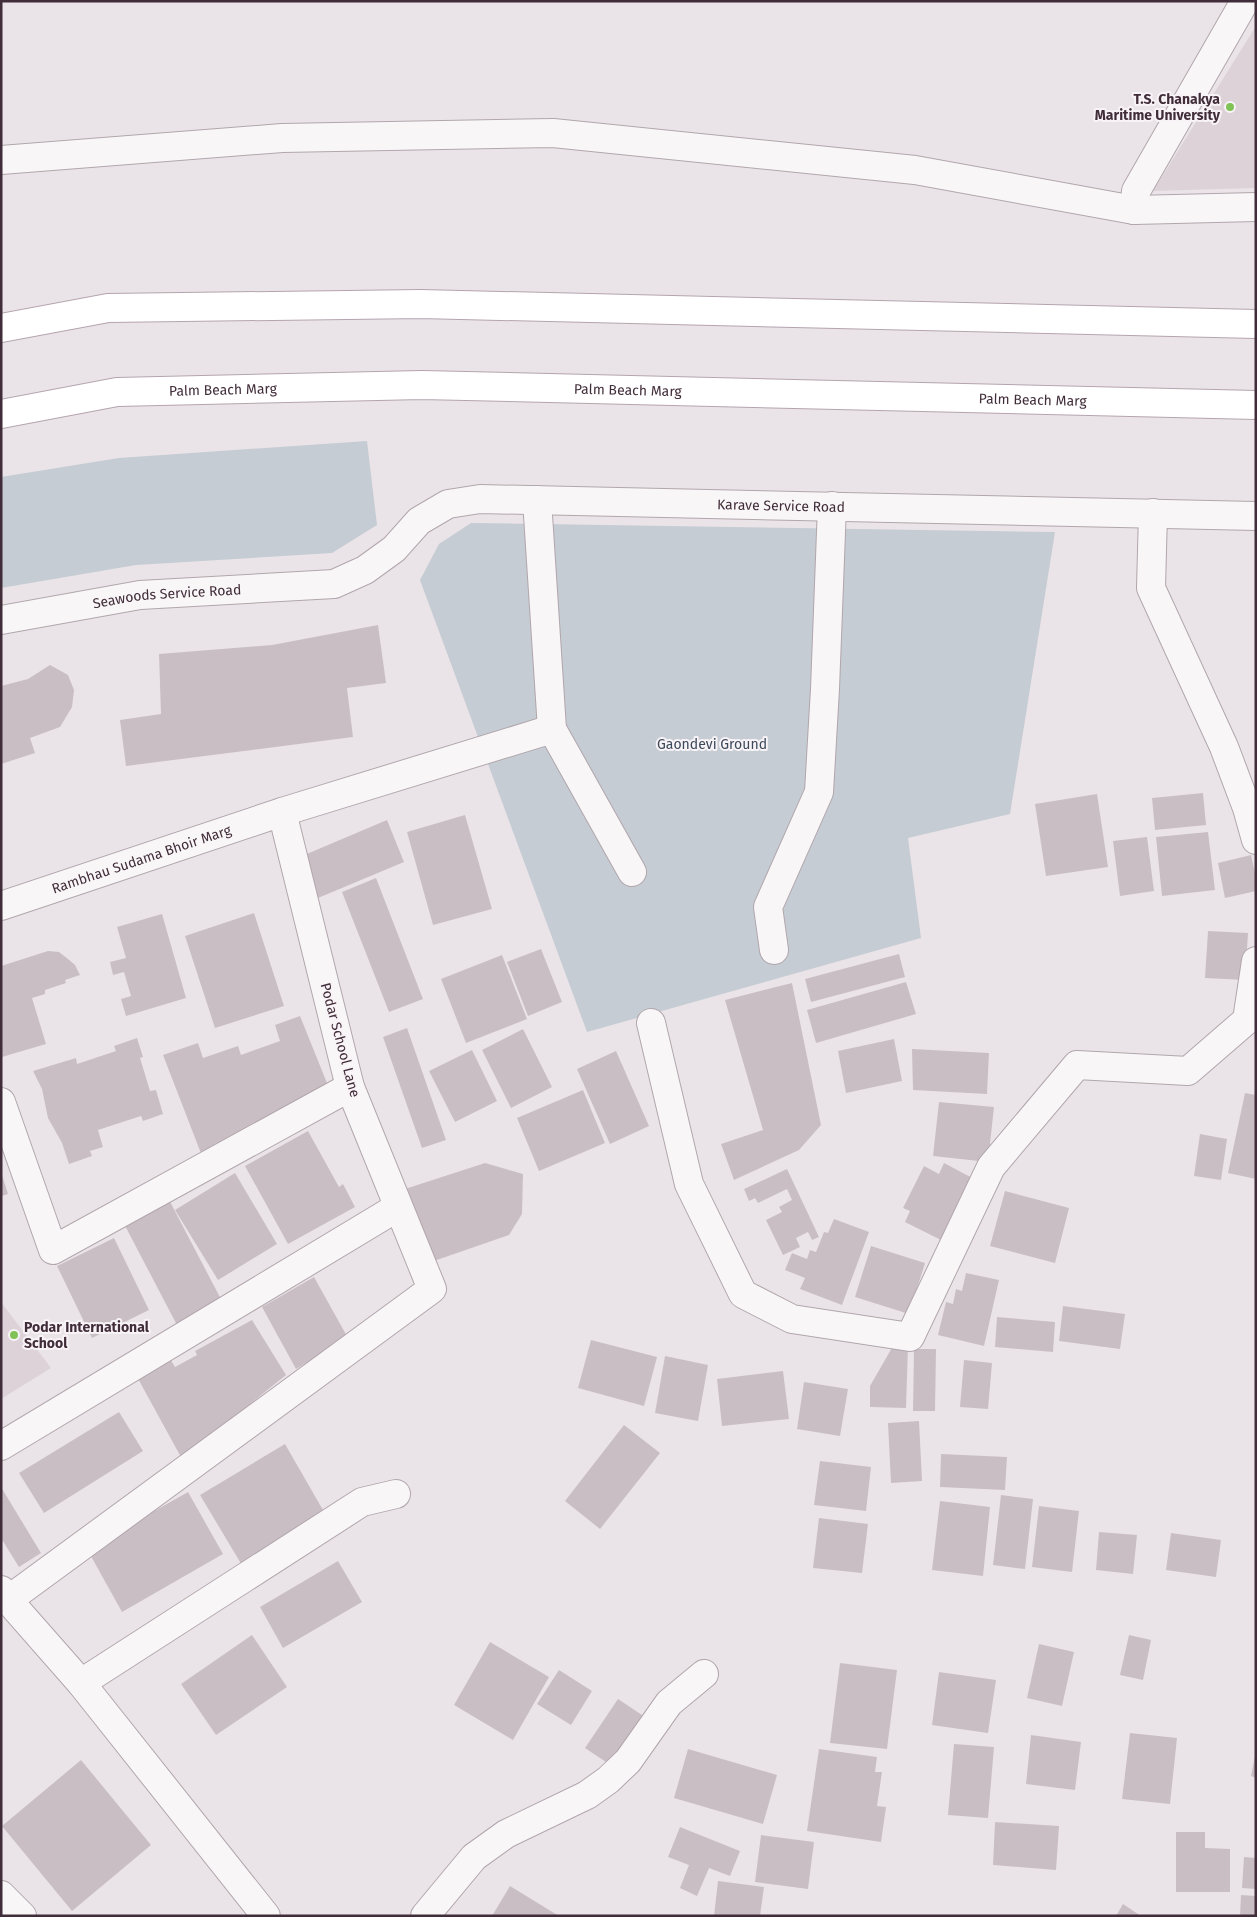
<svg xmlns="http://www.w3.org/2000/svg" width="1257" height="1917" font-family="'Fira Sans',sans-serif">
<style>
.built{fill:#dcd2d8}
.green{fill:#c5ccd3}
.building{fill:#cabec5}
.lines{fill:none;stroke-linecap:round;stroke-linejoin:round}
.minor-casing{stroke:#b1a6ac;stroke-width:30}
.major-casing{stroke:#b5a4af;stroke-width:30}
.minor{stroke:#f9f6f8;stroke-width:28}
.major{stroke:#fff;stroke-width:28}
.poi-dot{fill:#80c255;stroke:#f8f3f6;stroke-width:2}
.labels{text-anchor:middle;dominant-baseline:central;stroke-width:4;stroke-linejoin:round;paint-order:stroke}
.poi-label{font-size:14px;font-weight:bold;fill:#412d39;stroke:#f8f3f6;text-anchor:end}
.street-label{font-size:14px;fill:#412d39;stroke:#f8f3f6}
.park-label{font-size:14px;fill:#3b495b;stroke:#f8f3f6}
</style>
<rect width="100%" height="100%" fill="#eae4e8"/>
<g class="built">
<polygon points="1256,26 1256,188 1153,191"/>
<polygon points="1,1302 51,1368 1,1399"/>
</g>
<g class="green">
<polygon points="367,441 377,525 332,553 136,565 1,588 1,477 119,458"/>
<polygon points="471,523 1055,532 1010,814 908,838 921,938 587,1032 420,580 439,544"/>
</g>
<g class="building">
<polygon points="378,625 386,683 347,688 353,737 126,766 120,720 161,714 159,654 272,645"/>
<polygon points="50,665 68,675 74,690 72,707 60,727 30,738 35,753 1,764 1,686 28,679"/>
<polygon points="1203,793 1206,825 1155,830 1152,798"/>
<polygon points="1097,794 1108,867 1046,876 1035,804"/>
<polygon points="465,815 492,909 433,925 407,832"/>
<polygon points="387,820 404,862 318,898 302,856"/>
<polygon points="1208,832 1215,890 1162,896 1156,837"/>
<polygon points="1147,837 1154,891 1120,896 1113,841"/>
<polygon points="1251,855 1256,877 1256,891 1225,898 1218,863"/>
<polygon points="376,878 423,999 389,1012 342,892"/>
<polygon points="254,913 284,1006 215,1028 185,936"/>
<polygon points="162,914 186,998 126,1016 121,999 131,996 124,972 113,975 110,962 126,958 117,927"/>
<polygon points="1208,931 1248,933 1245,980 1205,978"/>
<polygon points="541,949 562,1002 528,1016 507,962"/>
<polygon points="48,951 59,952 68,959 75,965 80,975 65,980 66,983 45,990 45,994 32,998 46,1044 2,1057 1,966"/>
<polygon points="899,954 905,977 811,1002 805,979"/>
<polygon points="502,955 527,1019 466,1043 441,979"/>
<polygon points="906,982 916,1014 816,1043 807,1010"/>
<polygon points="792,983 821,1125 799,1150 734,1180 721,1144 763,1130 725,1000"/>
<polygon points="300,1016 327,1083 202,1156 163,1055 198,1043 203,1058 238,1046 241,1055 280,1041 275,1025"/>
<polygon points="407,1028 446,1140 422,1148 383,1037"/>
<polygon points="523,1029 552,1087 511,1108 482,1050"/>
<polygon points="137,1038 143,1057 140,1058 150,1091 156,1090 163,1114 143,1121 141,1116 98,1130 103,1147 90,1151 92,1156 69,1164 62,1143 48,1118 42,1089 33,1071 76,1058 77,1064 116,1051 114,1046"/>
<polygon points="894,1039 902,1081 846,1093 838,1051"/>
<polygon points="912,1049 989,1053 987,1094 913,1090"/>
<polygon points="472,1050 497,1101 455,1122 429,1071"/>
<polygon points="616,1051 649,1126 610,1144 577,1069"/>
<polygon points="583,1090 605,1143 539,1171 517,1118"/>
<polygon points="1245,1093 1256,1095 1256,1179 1228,1173"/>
<polygon points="939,1102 994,1107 988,1162 933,1156"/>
<polygon points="308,1131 339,1187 343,1184 355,1207 288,1244 245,1166"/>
<polygon points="1200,1134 1227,1139 1221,1180 1194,1176"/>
<polygon points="485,1163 523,1174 522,1214 509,1235 431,1262 405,1189"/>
<polygon points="944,1163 978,1181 947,1243 905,1222 910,1211 903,1208 924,1166 939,1174"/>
<polygon points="787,1169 819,1237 812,1240 808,1232 796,1238 800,1247 783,1255 766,1220 782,1212 779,1207 792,1200 787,1189 758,1203 755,1198 749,1201 744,1189"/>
<polygon points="235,1173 277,1244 218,1280 175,1210"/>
<polygon points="2,1175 8,1194 1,1196 1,1176"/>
<polygon points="1005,1191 1069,1208 1055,1263 990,1246"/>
<polygon points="167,1196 223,1303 178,1327 122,1220"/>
<polygon points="834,1219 869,1232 842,1305 800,1289 805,1278 785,1270 792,1253 807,1259 810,1250 816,1252 824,1232 828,1233"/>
<polygon points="114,1238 149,1310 92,1338 57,1266"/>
<polygon points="871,1246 925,1263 909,1314 855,1297"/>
<polygon points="966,1273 999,1280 984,1346 938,1335 946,1302 953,1304 956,1289 962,1291"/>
<polygon points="314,1277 348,1338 296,1369 262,1307"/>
<polygon points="1063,1306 1125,1314 1120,1349 1059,1341"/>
<polygon points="997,1317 1055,1322 1053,1352 995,1347"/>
<polygon points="252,1320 286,1375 182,1459 136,1375 169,1357 175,1367 197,1355 195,1351"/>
<polygon points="591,1340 657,1357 644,1406 578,1388"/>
<polygon points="893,1346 908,1346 906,1408 870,1407 870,1386"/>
<polygon points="914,1349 936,1349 935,1411 913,1411"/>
<polygon points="665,1356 708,1365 698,1421 655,1413"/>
<polygon points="964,1360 992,1363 988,1409 960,1407"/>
<polygon points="783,1371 789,1419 722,1426 717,1379"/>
<polygon points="804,1382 848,1389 840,1436 797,1429"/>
<polygon points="119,1412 143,1451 44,1513 19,1473"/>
<polygon points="919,1421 922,1481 891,1483 888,1423"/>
<polygon points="624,1425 660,1453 600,1529 565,1501"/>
<polygon points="285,1444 327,1517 243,1567 200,1495"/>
<polygon points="941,1454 1007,1457 1005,1490 940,1487"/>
<polygon points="820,1461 871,1467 866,1511 814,1505"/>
<polygon points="1,1487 41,1553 19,1567 1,1538"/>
<polygon points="188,1492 223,1554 122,1612 87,1549"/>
<polygon points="1001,1495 1033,1499 1025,1569 993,1565"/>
<polygon points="940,1501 990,1507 983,1576 932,1570"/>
<polygon points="1039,1506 1079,1511 1072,1572 1032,1567"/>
<polygon points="819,1518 868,1524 862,1573 813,1568"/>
<polygon points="1099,1532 1137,1535 1133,1574 1096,1570"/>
<polygon points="1171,1533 1221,1540 1216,1577 1166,1570"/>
<polygon points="338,1561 362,1602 283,1648 260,1607"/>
<polygon points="252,1635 287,1687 216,1735 181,1684"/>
<polygon points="1129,1635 1151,1640 1143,1680 1120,1675"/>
<polygon points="490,1642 549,1677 513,1740 454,1705"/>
<polygon points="1039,1644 1074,1652 1062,1706 1027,1698"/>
<polygon points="840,1663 897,1670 887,1749 830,1743"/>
<polygon points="559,1670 592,1691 571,1725 537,1704"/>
<polygon points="939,1672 996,1680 988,1733 932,1725"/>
<polygon points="618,1699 645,1717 612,1766 585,1748"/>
<polygon points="1130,1733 1177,1738 1170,1804 1122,1799"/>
<polygon points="1031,1735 1081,1742 1075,1790 1026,1784"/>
<polygon points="954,1744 994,1747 988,1818 948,1815"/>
<polygon points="688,1749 777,1775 763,1824 674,1798"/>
<polygon points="819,1749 877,1757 875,1772 882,1772 877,1806 886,1807 881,1842 807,1831"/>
<polygon points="1255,1756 1256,1756 1256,1778 1251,1776"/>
<polygon points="81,1760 151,1845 72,1911 2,1826"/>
<polygon points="995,1822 1059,1826 1056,1870 993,1865"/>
<polygon points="680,1827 740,1851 730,1876 709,1868 697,1896 680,1888 689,1865 668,1857"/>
<polygon points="1176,1832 1205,1832 1205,1848 1230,1849 1230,1892 1176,1892"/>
<polygon points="761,1835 814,1842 808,1889 755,1882"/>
<polygon points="1244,1857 1256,1858 1256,1889 1242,1888"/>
<polygon points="718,1881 764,1887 760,1916 714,1916"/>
<polygon points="510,1886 559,1916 492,1916"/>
<polygon points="1241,1895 1256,1896 1256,1916 1240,1916"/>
<polygon points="1123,1904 1141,1916 1116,1916"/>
</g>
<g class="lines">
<defs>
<g id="minor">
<polyline points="1,160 282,138 553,133 915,170 1134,210 1256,207"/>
<polyline points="1134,210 1136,191 1245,1"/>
<polyline points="537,500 552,729 632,872"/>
<polyline points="1153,513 1151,588 1224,747 1247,808 1256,840"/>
<path id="s1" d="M1 620 140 595 334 584 365 570 394 549 419 521 448 504 480 499 1256 516"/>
<path id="s2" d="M1 906 282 812 552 729"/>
<polyline points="774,950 768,907 819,792 825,689 832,506"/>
<polyline points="651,1023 689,1184 743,1294 792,1319 910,1337 991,1167 1077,1065 1188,1071 1247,1020 1256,961"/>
<polyline points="1,1102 53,1250 350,1087"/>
<polyline points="1,1446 398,1207"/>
<polyline points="1,1590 8,1600 432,1289 350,1087 282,812"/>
<polyline points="8,1600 81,1683"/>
<polyline points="1,1895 22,1916"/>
<polyline points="266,1916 81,1683 362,1502 396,1494"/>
<polyline points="425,1916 474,1857 506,1834 587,1795 608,1780 628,1761 669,1703 704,1674"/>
</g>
<g id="major">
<polyline points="1,328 108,308 421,304 1256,324"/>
<path id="s3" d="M1 414 117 392 422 385 1256 405"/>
</g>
</defs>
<use href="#minor" class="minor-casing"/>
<use href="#major" class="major-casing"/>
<use href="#minor" class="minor"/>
<use href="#major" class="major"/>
</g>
<g class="poi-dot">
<circle cx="1230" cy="107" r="5"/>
<circle cx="14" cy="1335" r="5"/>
</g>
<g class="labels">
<g class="poi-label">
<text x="1220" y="99">T.S. Chanakya<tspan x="1220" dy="16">Maritime University</tspan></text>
<text x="24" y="1327" text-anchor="start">Podar International<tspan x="24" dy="16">School</tspan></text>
</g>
<g class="street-label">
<text stroke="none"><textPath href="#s3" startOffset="224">Palm Beach Marg</textPath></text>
<text stroke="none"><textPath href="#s3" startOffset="629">Palm Beach Marg</textPath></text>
<text stroke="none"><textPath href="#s3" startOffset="1034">Palm Beach Marg</textPath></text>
<text stroke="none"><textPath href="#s1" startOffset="810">Karave Service Road</textPath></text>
<text stroke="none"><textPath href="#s1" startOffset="168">Seawoods Service Road</textPath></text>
<text stroke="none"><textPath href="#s2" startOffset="148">Rambhau Sudama Bhoir Marg</textPath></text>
<text transform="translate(340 1040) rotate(75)">Podar School Lane</text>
</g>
<g class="park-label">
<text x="712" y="744">Gaondevi Ground</text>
</g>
</g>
<rect width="1257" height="1917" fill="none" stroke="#412d39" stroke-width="5"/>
</svg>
